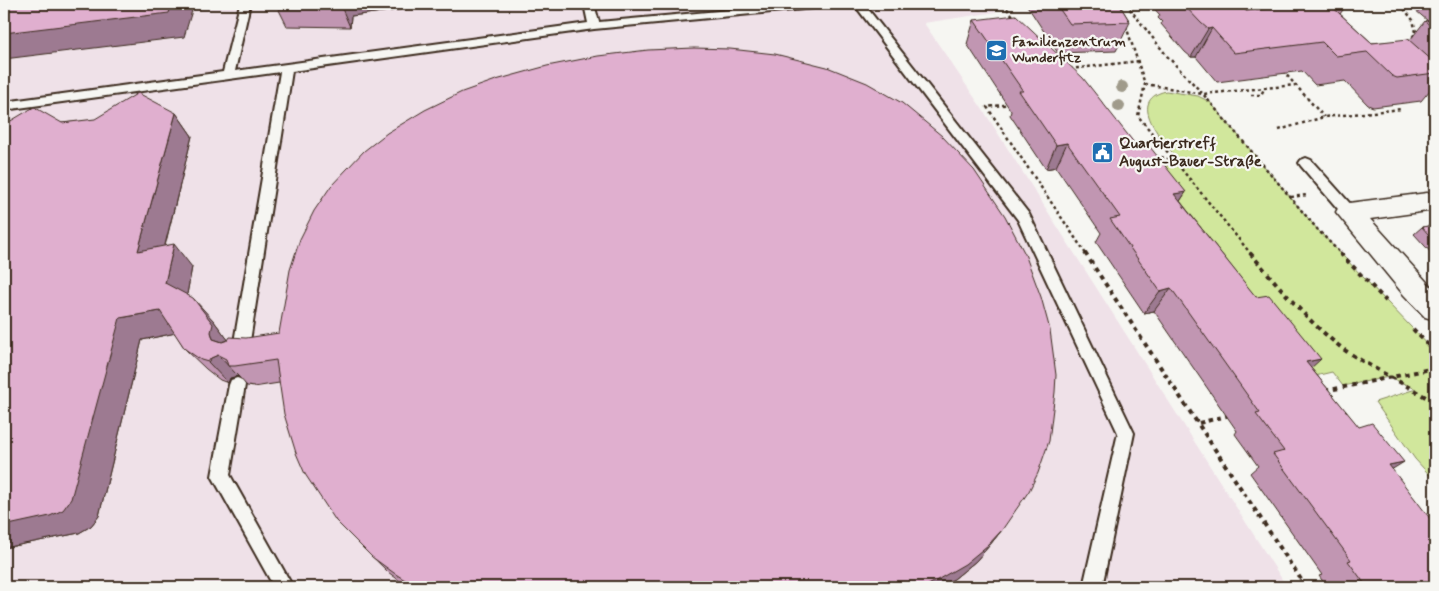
<svg xmlns="http://www.w3.org/2000/svg" width="1439" height="591" font-family="Mynerve,sans-serif">
<style>
.built{fill:#efe1e8}
.green{fill:#d1e79c;stroke:#86885d}
.lines{fill:none;stroke-linecap:round;stroke-linejoin:round}
.lane-casing{stroke:#3b2a1e;stroke-width:4}
.street-casing{stroke:#3b2a1e;stroke-width:3}
.path-far1{stroke:#3b2a1e;stroke-width:2.5;stroke-dasharray:3 3;stroke-linecap:butt}
.path{stroke:#3b2a1e;stroke-width:4;stroke-dasharray:4.5 4.5;stroke-linecap:butt}
.lane{fill:#f6f6f2;fill-rule:evenodd}
.street{fill:#f6f6f2;fill-rule:evenodd}
.tree{fill:#a09b8b}
.wall{fill:#c196b2;stroke:#3b2a1e}
.shaded-wall{fill:#9d7a91;stroke:#3b2a1e}
.building{fill:#e0afcf;stroke:#3b2a1e}
.labels{text-anchor:middle;dominant-baseline:central;stroke-width:4.5;stroke-linejoin:round;paint-order:stroke}
.far-poi-label{font-size:14px;font-weight:bold;fill:#3b2a1e;stroke:#f6f6f2;text-anchor:start}
.poi-label{font-size:16px;font-weight:bold;fill:#3b2a1e;stroke:#f6f6f2;text-anchor:start}
</style>
<rect width="100%" height="100%" fill="#f6f6f2"/>
<filter id="ink" filterUnits="userSpaceOnUse"><feTurbulence type="fractalNoise" baseFrequency=".02" numOctaves="2"/><feDisplacementMap in="SourceGraphic" scale="10" xChannelSelector="R" yChannelSelector="G"/><feConvolveMatrix kernelMatrix="1 2 1 2 8 2 1 2 1" color-interpolation-filters="sRGB"/></filter>
<g filter="url(#ink)">
<polygon class="built" points="4,4 990,4 996,12 924,23 985,113 1287,587 4,587"/>
<path class="green" d="M1166 91 1198 96 1210 102 1318 230 1435 352V481L1415 459 1375 402 1416 389 1389 377 1343 386 1332 372 1298 380 1136 171 1181 163C1167 145 1123 101 1166 91Z"/>
<g class="lines">
<defs>
<g id="lane">
<polygon points="240,4 250,4 235,71 588,23 584,4 594,4 599,22 793,4 830,4 825,7 594,29 292,71 248,354 246,359 240,361 234,359 232,354 280,72 4,110 4,102 223,72"/>
<polygon points="854,4 864,4 1029,214 1134,433 1102,587 1083,587 1118,433 1018,220"/>
<polygon points="1306,158 1311,160 1354,208 1356,212 1354,216 1344,216 1301,166 1299,163 1301,160"/>
<polygon points="237,378 243,380 245,385 230,475 293,587 274,587 212,476 229,385 231,380"/>
</g>
<polygon id="street" points="1435,192 1435,210 1370,219 1435,291 1435,320 1425,317 1404,295 1336,212 1340,205 1349,203"/>
</defs>
<use href="#lane" class="lane-casing"/>
<use href="#street" class="street-casing"/>
<g class="path-far1">
<polyline points="1003,4 1014,17"/>
<polyline points="1126,4 1167,56 1203,94 1318,230 1341,254"/>
<polyline points="1400,4 1413,20 1416,32 1411,39"/>
<polyline points="1126,26 1145,84 1138,116 1251,254"/>
<polyline points="1070,69 1139,61"/>
<polyline points="1283,71 1324,117"/>
<polyline points="1145,84 1203,94 1296,85"/>
<polyline points="1251,95 1261,95 1264,89"/>
<polyline points="1011,104 987,107 1086,254"/>
<polyline points="1279,130 1324,117 1402,109"/>
<polyline points="1155,156 1170,159"/>
<polyline points="1291,197 1307,195"/>
</g>
<g class="path">
<polyline points="1085,253 1306,587"/>
<path d="M1250 253C1280 287 1309 324 1346 351 1375 370 1406 384 1435 403"/>
<polyline points="1340,253 1386,301"/>
<polyline points="1413,329 1435,352"/>
<polyline points="1325,391 1435,368"/>
<polyline points="1199,423 1230,415"/>
</g>
<use href="#lane" class="lane"/>
<use href="#street" class="street"/>
</g>
<g class="tree">
<circle cx="1122" cy="87" r="6"/>
<circle cx="1119" cy="106" r="6"/>
</g>
<g class="wall">
<polygon points="276,4 444,4 351,16 350,27 287,26"/>
<polygon points="1026,4 1119,4 1130,22 1116,51 1058,53"/>
<polygon points="1150,4 1239,4 1246,11 1283,6 1281,4 1347,4 1340,14 1372,43 1410,40 1425,21 1428,21 1408,4 1435,4 1435,84 1421,101 1373,107 1368,105 1345,81 1315,85 1302,71 1217,82 1196,57 1191,57 1185,52 1161,24 1162,22 1158,18 1160,15"/>
<polygon points="974,20 1139,149 1186,192 1180,201 1311,368 1392,469 1435,587 1327,587 1319,576 1322,575 1250,473 1258,466 1235,434 1237,431 1154,311 1144,313 1096,242 1101,233 1056,167 1046,169 1010,115 1011,111 967,44"/>
<polygon points="176,113 192,136 165,246 192,267 187,294 213,320 228,340 1002,530 989,546 976,561 954,579 939,587 408,587 388,572 336,521 279,383 254,387 247,386 238,376 230,378 228,383 220,380 206,369 185,349 175,333 142,340 99,516 91,526 79,533 4,548 4,125 62,123"/>
<polygon points="1435,225 1435,257 1414,234 1422,227"/>
</g>
<g class="shaded-wall">
<polygon points="172,4 194,4 184,37 4,59 4,33"/>
<polygon points="340,4 444,4 351,16 350,27"/>
<polygon points="1212,28 1196,57 1191,57 1208,29"/>
<polygon points="176,113 192,136 158,273 138,251"/>
<polygon points="1067,143 1056,167 1046,169 1056,145"/>
<polygon points="1186,192 1171,215 1174,194"/>
<polygon points="174,244 192,267 185,305 165,283"/>
<polygon points="1171,288 1154,311 1144,313 1160,291"/>
<polygon points="193,298 213,320 232,345 213,339 211,332"/>
<polygon points="160,311 181,332 142,340 99,516 91,526 79,533 4,548 4,526 120,318"/>
<polygon points="218,355 238,376 230,378 228,383 208,362 211,358"/>
<polygon points="1321,359 1298,380 1306,362"/>
<polygon points="1404,462 1375,480 1389,465"/>
<polygon points="1002,530 989,546 976,561 954,579 939,587 925,587"/>
</g>
<g class="building">
<polygon points="4,4 172,4 169,13 4,33"/>
<polygon points="1056,4 1119,4 1130,22 1070,24"/>
<polygon points="1183,4 1239,4 1246,11 1307,4 1329,4 1372,43 1408,39 1435,63 1435,73 1397,78 1392,76 1367,52 1336,56 1322,42 1234,53 1212,28 1208,29 1201,23"/>
<polygon points="1016,15 1083,78 1139,149 1150,147 1186,192 1174,194 1256,297 1269,295 1321,359 1306,362 1359,427 1372,423 1404,462 1389,465 1435,525 1435,587 1367,587 1348,561 1351,560 1273,454 1284,451 1256,414 1260,413 1171,288 1160,291 1110,219 1120,217 1067,143 1056,145 1019,91 1023,91 974,20"/>
<polygon points="1435,20 1435,30 1425,21"/>
<polygon points="694,48 730,49 775,54 827,67 867,83 902,103 942,136 974,170 1005,216 1025,254 1041,297 1050,330 1056,375 1055,392 1049,441 1038,473 1029,491 1002,530 988,545 965,564 925,587 416,587 394,573 372,557 336,521 305,474 296,453 284,414 276,360 235,366 228,366 226,359 218,355 211,358 208,362 201,360 185,349 160,311 120,318 71,499 63,510 50,516 4,526 4,125 34,107 62,123 95,119 138,93 176,113 138,251 174,244 165,283 193,298 213,324 211,332 213,339 222,342 228,340 230,337 246,338 279,333 290,270 300,239 314,211 331,186 364,151 387,133 425,110 462,92 496,80 547,66 598,56 648,50"/>
<polygon points="1435,225 1435,242 1422,227"/>
</g>
</g>
<defs>
<symbol id="school-square" viewBox="-11 -11 22 22"><rect x="-9" y="-9" width="18" height="18" rx="4" fill="#1f6fb2" stroke="#f6f6f2"/><path d="M0-5L7-2L0 1L-7-2ZM-4 1L0 2.5L4 1V4Q0 6-4 4Z" fill="#fff"/></symbol>
<symbol id="civic-square" viewBox="-11 -11 22 22"><rect x="-9" y="-9" width="18" height="18" rx="4" fill="#1f6fb2" stroke="#f6f6f2"/><path d="M-.6-6.5H3V-4.5H.6V-3L4-1V1h2V6H-6V1h2V-1L-.6-3ZM-1.2 2.5V6h2.4V2.5Z" fill="#fff"/></symbol>
</defs>
<g fill-rule="evenodd">
<use href="#school-square" x="984" y="38" width="25" height="25"/>
<use href="#civic-square" x="1090" y="140" width="25" height="25"/>
</g>
<g class="labels">
<g class="far-poi-label">
<text x="1012" y="42">Familienzentrum<tspan x="1012" dy="16">Wunderfitz</tspan></text>
</g>
<g class="poi-label">
<text x="1119" y="143">Quartierstreff<tspan x="1119" dy="18">August-Bauer-Straße</tspan></text>
</g>
</g>
<rect width="1439" height="591" fill="none" stroke="#f6f6f2" stroke-width="20"/>
<rect x="10" y="10" width="1419" height="571" fill="none" stroke="#3b2a1e" stroke-width="2" filter="url(#ink)"/>
</svg>
